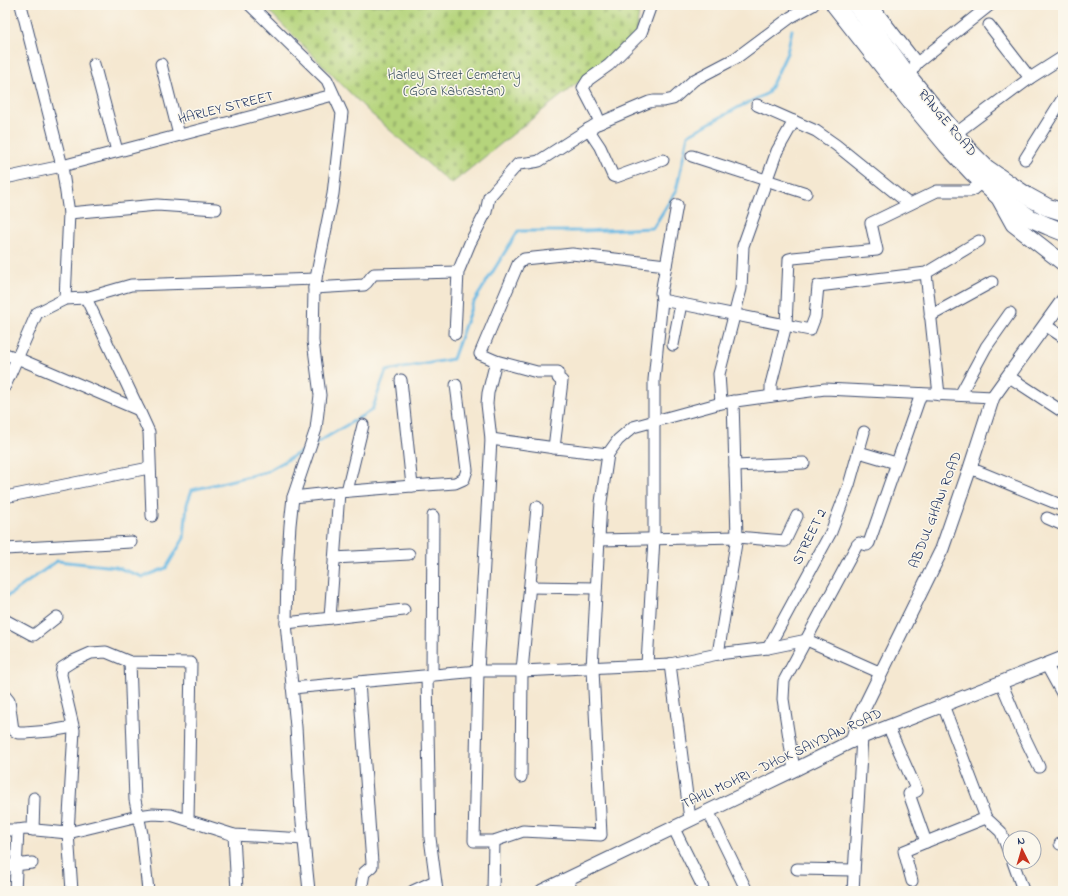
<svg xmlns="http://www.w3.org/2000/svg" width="1068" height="896" font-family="'Indie Flower',sans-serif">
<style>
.cemetery{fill:url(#cemetery-stones);stroke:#68826c}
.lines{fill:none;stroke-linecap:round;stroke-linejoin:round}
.stream{stroke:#68b8e3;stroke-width:3}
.minor-casing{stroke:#3c4b6f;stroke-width:13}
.tertiary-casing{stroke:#3c4b6f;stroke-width:15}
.secondary-casing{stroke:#3c4b6f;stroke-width:17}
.primary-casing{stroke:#3c4b6f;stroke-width:19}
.minor{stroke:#fff;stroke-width:11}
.tertiary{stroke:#fff;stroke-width:13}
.secondary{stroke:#fff;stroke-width:15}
.primary{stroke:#fff;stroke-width:17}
.labels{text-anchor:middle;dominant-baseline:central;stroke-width:3;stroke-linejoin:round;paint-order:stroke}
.park-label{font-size:14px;fill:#425865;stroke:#fbf7ec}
.street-label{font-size:14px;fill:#1b2f5e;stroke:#fbf7ec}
</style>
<defs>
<pattern id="cemetery-stones" width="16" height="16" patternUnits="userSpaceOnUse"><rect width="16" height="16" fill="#b5d47b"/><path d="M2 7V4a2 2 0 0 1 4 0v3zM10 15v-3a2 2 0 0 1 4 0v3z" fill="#9bb66d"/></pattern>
</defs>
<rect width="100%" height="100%" fill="#fbf7ec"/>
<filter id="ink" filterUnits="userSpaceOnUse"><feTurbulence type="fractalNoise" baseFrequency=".025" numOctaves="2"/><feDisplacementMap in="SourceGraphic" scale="8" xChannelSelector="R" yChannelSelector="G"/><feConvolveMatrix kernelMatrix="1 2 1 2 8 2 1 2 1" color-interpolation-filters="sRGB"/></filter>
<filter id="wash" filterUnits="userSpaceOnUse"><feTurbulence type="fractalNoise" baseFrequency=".012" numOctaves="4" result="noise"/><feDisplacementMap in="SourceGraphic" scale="16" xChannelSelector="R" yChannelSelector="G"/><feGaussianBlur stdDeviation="0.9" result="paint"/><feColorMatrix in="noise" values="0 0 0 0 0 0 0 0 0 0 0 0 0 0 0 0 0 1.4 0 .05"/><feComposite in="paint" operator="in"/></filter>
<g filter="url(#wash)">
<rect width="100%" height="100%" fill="#f5e8d1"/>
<polygon class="cemetery" points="263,5 640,5 636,33 622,48 543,110 451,184 367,110"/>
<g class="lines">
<g class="stream">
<polyline points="315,444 372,410 386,371 453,359 472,305 518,231 582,231 653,228 676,191 688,135 739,107 768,93 787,53 792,30"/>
<polyline points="5,598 57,561 116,567 143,577 166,568 184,538 187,504 192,490 266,472 304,450"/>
</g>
</g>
</g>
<g filter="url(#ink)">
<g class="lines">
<defs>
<g id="minor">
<polyline points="21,5 62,166 69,213 65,299"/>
<polyline points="250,5 327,80 342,113 333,194 314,288 313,341 320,395 316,429 293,497 290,525 287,572 286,623 296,727 301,812 309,891"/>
<polyline points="872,5 917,63"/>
<polyline points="989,25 1030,78"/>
<polyline points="94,64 117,151"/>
<polyline points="161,64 179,135"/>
<polyline points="908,76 917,63 990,5"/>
<polyline points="757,105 816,131 836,145 909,204"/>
<polyline points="600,123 596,113 583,88 588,80 609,65 641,33 651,5"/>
<polyline points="588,129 600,147 613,176 616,177 663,160"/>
<polyline points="955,134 1030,78 1063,57"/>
<polyline points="692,156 806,193"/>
<polyline points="1025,159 1063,98"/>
<polyline points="5,178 62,166 333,95"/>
<polyline points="677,205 661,293 662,300 810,330 815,317 818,286 926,273 979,241"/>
<polyline points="69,213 157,205 216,209"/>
<polyline points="926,273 939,395"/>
<path d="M314 288 364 285C369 282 369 278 374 274L458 272"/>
<polyline points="86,298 139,410 149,432 152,516"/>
<polyline points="930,316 992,282"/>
<polyline points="1045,325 1063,337"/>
<path d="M455 334 458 272 470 243 486 212 489 197 518 164C525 163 532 163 539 161L595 125 649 102 654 101H664L673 99 694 80 736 58 791 17 813 5"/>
<polyline points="673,345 681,304"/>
<polyline points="5,354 17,358 139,410"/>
<polyline points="1008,376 1063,412"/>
<polyline points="401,380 412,486"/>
<polyline points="5,386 37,313 65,299 86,298 131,285 316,279"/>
<polyline points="960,395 986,347 1010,313"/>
<polyline points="771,396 771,384 786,325 789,259 793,258 877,250 871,223 937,191 971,191 982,182"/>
<polyline points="721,403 719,374 741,289 743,246 777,151 794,121"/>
<polyline points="491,439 555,448 608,454"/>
<polyline points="554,448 562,381 558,378 558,372 537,372 496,361 480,354 518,264 524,259 572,254 666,265"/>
<polyline points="859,452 896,463"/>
<polyline points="735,466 804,463"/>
<polyline points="970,468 1063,506"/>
<polyline points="347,491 363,425"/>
<polyline points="5,497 149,468"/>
<polyline points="293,497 339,492 412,486 455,483 464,479 467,470 456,385"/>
<polyline points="1047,518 1063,525"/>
<polyline points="599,540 737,537 785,541 797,516"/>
<polyline points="5,549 131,542"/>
<polyline points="334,558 409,554"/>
<polyline points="530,587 596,588"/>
<polyline points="330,618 339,492"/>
<polyline points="5,620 31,634 34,635 57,617"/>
<polyline points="286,623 404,610"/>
<polyline points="768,648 831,532 849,485 864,432"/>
<polyline points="718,654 737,537 733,401"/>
<polyline points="130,662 135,800 142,834 148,891"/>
<polyline points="670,664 690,819"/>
<polyline points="1046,664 1063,695"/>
<polyline points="647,665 654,538 654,380 662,300"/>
<polyline points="432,675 433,516"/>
<polyline points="427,676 430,838 437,891"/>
<polyline points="359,682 372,863 372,866 364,873 361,891"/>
<polyline points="1001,682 1022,732 1039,767"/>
<polyline points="292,688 478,671 522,671 670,664 718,654 768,648 807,640 881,673"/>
<polyline points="5,696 9,701 13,730 18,733 25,733 50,731 73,727"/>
<polyline points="943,705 986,818 1001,832 1010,855"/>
<polyline points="888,726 917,791 909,794 926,842 986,818"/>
<polyline points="794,770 783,699 784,681 857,545 859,543 867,545 869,543 921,394"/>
<polyline points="521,777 522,671 537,507"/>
<polyline points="708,811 747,891"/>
<polyline points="673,827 700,881 704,891"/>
<polyline points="5,830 18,830"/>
<polyline points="33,830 34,798"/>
<polyline points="234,835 237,891"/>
<polyline points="494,841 523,831 601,835 593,669 592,668 601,502 608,454 618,440 633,427 721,403 825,389 993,397"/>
<polyline points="1060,844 1063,843"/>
<polyline points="1013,862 1023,890 1019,891"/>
<polyline points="5,866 32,863"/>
<polyline points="797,869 854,870"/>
<polyline points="567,879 572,891"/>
<polyline points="912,881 904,851 926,842"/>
<polyline points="15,891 18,830 25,829 68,833 138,816 153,814 171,815 234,835 304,839"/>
<polyline points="72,891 68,833 74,730 61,675 62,668 73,661 91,653 106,652 130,662 191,663 188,820"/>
<polyline points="413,891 435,881"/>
<polyline points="493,891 494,841 474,841 478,671 491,439 487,404 488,393 496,361"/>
<polyline points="853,891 862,737"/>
</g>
<g id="tertiary">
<polyline points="852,741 858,720 942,549 970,468 993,397 1063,300"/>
<polyline points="542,891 794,770 852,741 1063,658"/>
</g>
<polyline id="secondary" points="997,195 1013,224 1063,263"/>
<g id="primary">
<polyline points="835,5 907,97 947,145 972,172 997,195 1030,218 1048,226 1063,232"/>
<polyline points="856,5 864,15 908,76 969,151 986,168 1009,184 1027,196 1047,207 1063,212"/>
</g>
</defs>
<use href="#minor" class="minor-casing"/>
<use href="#tertiary" class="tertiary-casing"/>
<use href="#secondary" class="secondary-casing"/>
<use href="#primary" class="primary-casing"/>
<use href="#minor" class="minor"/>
<use href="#tertiary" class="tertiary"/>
<use href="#secondary" class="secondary"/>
<use href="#primary" class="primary"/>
</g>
</g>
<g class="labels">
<g class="park-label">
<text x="454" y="75">Harley Street Cemetery<tspan x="454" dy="16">(Gora Kabrastan)</tspan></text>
</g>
<g class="street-label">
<text transform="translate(226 108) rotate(-14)">HARLEY STREET</text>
<text transform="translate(947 123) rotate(50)">RANGE ROAD</text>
<text transform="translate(936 510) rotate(-69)">ABDUL GHANI ROAD</text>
<text transform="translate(810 537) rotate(-64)">STREET 2</text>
<text transform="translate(782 759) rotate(-25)">TAHLI MOHRI - DHOK SAIYDAN ROAD</text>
</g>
</g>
<rect width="1068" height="896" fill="none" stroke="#fbf7ec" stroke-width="20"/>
<g transform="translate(1022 850) rotate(355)"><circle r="19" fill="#fbf7ec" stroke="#a1a7b3"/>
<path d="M0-3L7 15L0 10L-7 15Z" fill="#c8321e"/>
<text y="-6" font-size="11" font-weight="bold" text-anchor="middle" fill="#1b2f5e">N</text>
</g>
</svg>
